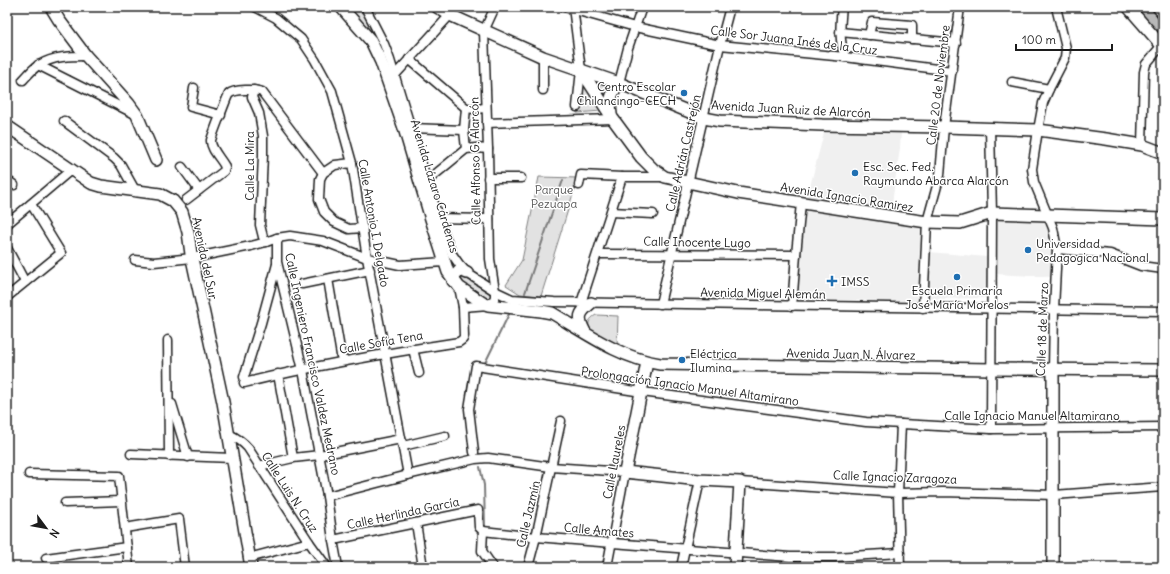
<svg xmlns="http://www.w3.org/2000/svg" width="1170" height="574" font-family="Delius,sans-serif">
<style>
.built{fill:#f0f0f0}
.green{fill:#e2e2e2;stroke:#7f7f7f}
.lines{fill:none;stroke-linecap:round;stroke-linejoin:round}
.stream{stroke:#7a7a7a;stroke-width:2}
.river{stroke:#b8b8b8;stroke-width:11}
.street-casing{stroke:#1c1c1c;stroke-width:11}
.secondary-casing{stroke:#1c1c1c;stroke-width:14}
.street{stroke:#fff;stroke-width:8}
.secondary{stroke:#fff;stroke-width:11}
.poi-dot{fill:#1f6fb2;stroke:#fff;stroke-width:1.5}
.labels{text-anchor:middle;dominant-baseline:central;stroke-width:3;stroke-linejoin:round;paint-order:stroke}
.street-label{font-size:12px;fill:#1c1c1c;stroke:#fff}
.poi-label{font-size:12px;fill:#1c1c1c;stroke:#fff;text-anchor:start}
.park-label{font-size:12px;fill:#575757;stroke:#fff}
</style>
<rect width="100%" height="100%" fill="#fff"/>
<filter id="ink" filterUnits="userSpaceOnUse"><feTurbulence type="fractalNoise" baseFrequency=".025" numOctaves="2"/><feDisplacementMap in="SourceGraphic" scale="8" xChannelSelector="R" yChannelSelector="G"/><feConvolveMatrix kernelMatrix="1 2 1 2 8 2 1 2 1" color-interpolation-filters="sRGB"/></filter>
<g filter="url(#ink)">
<g class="built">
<polygon points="825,129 901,132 900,148 891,210 807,198"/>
<polygon points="804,207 921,227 917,302 796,299"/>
<polygon points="996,216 1046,219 1052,247 1050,277 995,274"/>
<polygon points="929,252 987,257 986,298 926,299"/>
</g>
<g class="green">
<polygon points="346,7 363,7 380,38 386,59 380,46"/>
<polygon points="576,78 581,78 601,111 577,113"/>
<polygon points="598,82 612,88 605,95"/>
<polygon points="539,177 578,178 541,296 520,294 506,285 522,260"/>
<polygon points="461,274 490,291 492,294 491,298 488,300 462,284 458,275"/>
<path d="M596 315 618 316 617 347 589 330C588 322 589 319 596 315Z"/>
</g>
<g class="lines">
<g class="stream">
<polyline points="525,293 563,180"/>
<polyline points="485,363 510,312"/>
<polyline points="480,467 484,485 485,527"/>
</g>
<polyline class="river" points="1142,7 1163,31"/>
<defs>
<g id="street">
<polyline points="255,7 276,18 301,39 315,60 332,91 352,163 367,258 408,475"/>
<polyline points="365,7 384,44 390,60 438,217 452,254 459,264 467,273 495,291 512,299 554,302 1163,311"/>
<polyline points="564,7 635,27 720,45 845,57 952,71"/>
<polyline points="573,7 581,70 577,107"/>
<path d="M842 7C840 25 839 41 845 57"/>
<polyline points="840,32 956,43"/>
<polyline points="869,35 872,22 912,25 912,39"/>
<polyline points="543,57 543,90"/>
<polyline points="409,59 466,108 474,109 486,108"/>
<polyline points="38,65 135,114"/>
<polyline points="395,75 450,15"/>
<path d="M23 80C28 75 33 68 39 65 54 56 70 56 86 56"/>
<polyline points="1012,82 1049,89"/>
<polyline points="619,83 628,48 642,7"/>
<polyline points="194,88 191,107 221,115"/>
<polyline points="254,90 252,97 259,113 263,136 263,155 260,225 263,237 266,242"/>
<polyline points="466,108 464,130 466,149"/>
<polyline points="64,121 114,158 121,165 136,192"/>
<polyline points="487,123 613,119"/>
<polyline points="411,128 464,130"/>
<polyline points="990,128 992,213 991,429"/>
<polyline points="1142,145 1144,72 1146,64 1162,45"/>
<polyline points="352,163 335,165 323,173 320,179 319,199 324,212 334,222 349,229 363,228"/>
<polyline points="182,167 199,190"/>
<polyline points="488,178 521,178"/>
<polyline points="7,180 14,185"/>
<polyline points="427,181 466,149 476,148 488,149"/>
<polyline points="579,185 581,175 622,177 664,177"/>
<path d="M186 200 224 171 225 168 224 165C220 158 210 148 211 140 212 137 227 96 229 94 234 89 256 89 262 92L323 173"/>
<polyline points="611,212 653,214"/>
<polyline points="433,218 489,219"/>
<polyline points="7,224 72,169"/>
<polyline points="277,238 277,262 303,370 327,496 333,540 338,567"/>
<polyline points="7,248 25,282"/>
<polyline points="1057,249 1110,254 1141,266 1163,269"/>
<polyline points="598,254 796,255"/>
<polyline points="135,260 154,262 192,258 251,246 266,242 277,238 290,236 323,241 367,258 400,265 444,262"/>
<polyline points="328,279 342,361"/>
<polyline points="302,284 370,270"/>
<polyline points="7,297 61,253 31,204"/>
<polyline points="581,303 622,177"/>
<polyline points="660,304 720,45 730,7"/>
<polyline points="792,306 796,255 801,203"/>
<polyline points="463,307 488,305 493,301 495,297 495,291 490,259 488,149 484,31 495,7"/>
<polyline points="923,308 927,222 940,175 944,127 960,7"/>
<polyline points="168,340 169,456"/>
<polyline points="413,349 419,373"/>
<polyline points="1053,370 1054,309 1057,249 1053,228 1034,182 1032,169 1038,130 1043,103 1049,89 1065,58 1066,48 1056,7"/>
<polyline points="278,374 293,458"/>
<polyline points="244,377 261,323 277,264"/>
<path d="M244 383C315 365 387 353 459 342L463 339 464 336 463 307 459 287"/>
<polyline points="172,404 188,457"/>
<path d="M229 434C237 438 242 441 248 448L309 542 327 567"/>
<polyline points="403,446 445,436"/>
<polyline points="474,452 469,409 476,366 642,392 866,422 991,429 1163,427"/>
<polyline points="131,454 232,458"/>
<polyline points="259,466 293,458 320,455 401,439"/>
<polyline points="29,474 119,476 129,567"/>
<polyline points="740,482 898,493 943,492 1054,495 1163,487"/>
<polyline points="327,496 408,475 475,459 488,458 551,467 625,472 607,567"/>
<polyline points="65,503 121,501"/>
<polyline points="416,523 423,567"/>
<polyline points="125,528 179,519 185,567"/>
<polyline points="483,531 482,551 493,567"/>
<polyline points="333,540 478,510 479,527 483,531 536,537 790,557 835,557 900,553"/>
<polyline points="46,558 127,547"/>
<polyline points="249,558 309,542"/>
<polyline points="528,567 536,537 561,421"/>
<polyline points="681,567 700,480"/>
<polyline points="900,567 898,493 901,424"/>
</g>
<g id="secondary">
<polyline points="51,7 59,20 86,56 129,104 137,115 156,160"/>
<path d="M341 7 371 41 381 62 404 128 431 219 448 272 459 287 483 303 488 305 541 311 552 313C586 333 620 358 660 364L992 369 1163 370"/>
<polyline points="437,7 450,15 543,57 619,83 704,118 720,121 822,125 944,127 1038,130 1106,139 1142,145 1163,153"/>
<polyline points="1128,7 1163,47"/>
<polyline points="1158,7 1163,13"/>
<polyline points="581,70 613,119 641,157 653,169 665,177 738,193 927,222 960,223 992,213 1163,219"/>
<path d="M611 114C609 100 611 94 619 83"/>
<polyline points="7,126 91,183 101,186 160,194 173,201 182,212 188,232 191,254 223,402 251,567"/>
<polyline points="453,281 454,277 459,271 462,271 467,273"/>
<path d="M585 332C577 317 579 313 591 303"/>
<polyline points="647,362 625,472 700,480 740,482 735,567"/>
<polyline points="1053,370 1053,567"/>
</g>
</defs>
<use href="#street" class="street-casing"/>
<use href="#secondary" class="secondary-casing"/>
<use href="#street" class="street"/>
<use href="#secondary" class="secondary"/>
</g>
</g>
<g class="poi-dot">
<circle cx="684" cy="93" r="4"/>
<circle cx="855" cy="173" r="4"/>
<circle cx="1028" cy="250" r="4"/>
<circle cx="957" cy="277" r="4"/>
<path d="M830 275h4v4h4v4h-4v4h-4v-4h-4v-4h4z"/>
<circle cx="682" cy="360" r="4"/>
</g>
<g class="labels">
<g class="street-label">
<text transform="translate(794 40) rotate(7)">Calle Sor Juana Inés de la Cruz</text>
<text transform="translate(938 85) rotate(-83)">Calle 20 de Noviembre</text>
<text transform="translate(791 109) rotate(3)">Avenida Juan Ruiz de Alarcón</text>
<text transform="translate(683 153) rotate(-77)">Calle Adrián Castrejón</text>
<text transform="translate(475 161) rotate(-91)">Calle Alfonso G. Alarcón</text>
<text transform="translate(249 166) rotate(-90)">Calle La Mira</text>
<text transform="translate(435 186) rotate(73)">Avenida Lázaro Cárdenas</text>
<text transform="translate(847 197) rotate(9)">Avenida Ignacio Ramirez</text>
<text transform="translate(374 223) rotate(80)">Calle Antonio I. Delgado</text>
<text transform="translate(697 242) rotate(1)">Calle Inocente Lugo</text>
<text transform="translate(205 258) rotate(78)">Avenida del Sur</text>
<text transform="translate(763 293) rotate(1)">Avenida Miguel Alemán</text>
<text transform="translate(1042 329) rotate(-88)">Calle 18 de Marzo</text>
<text transform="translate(381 342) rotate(-10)">Calle Sofía Tena</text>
<text transform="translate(851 354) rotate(1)">Avenida Juan N. Álvarez</text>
<text transform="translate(313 364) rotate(78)">Calle Ingeniero Francisco Valdez Medrano</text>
<text transform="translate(690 386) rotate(8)">Prolongación Ignacio Manuel Altamirano</text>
<text x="1032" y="415">Calle Ignacio Manuel Altamirano</text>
<text transform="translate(614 462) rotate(-79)">Calle Laureles</text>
<text transform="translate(895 477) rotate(2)">Calle Ignacio Zaragoza</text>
<text transform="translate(290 492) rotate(57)">Calle Luis N. Cruz</text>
<text transform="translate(403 513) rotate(-12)">Calle Herlinda García</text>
<text transform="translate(528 514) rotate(-77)">Calle Jazmín</text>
<text transform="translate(599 530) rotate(5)">Calle Amates</text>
</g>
<g class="poi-label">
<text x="676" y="86" text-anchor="end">Centro Escolar<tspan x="676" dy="14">Chilancingo-CECH</tspan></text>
<text x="863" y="166">Esc. Sec. Fed.<tspan x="863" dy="14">Raymundo Abarca Alarcón</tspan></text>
<text x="1036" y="243">Universidad<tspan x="1036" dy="14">Pedagogica Nacional</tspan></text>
<text x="841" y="281">IMSS</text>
<text x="957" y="290" text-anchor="middle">Escuela Primaria<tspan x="957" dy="14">José María Morelos</tspan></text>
<text x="690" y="353">Eléctrica<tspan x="690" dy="14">Ilumina</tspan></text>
</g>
<g class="park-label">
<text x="554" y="189">Parque<tspan x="554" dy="14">Pezuapa</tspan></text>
</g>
</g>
<rect width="1170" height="574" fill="none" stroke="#fff" stroke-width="24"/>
<rect x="12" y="12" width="1146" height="550" fill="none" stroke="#1c1c1c" stroke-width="1.5" filter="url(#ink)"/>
<g transform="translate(46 528) rotate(122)" stroke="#ffffff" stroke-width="3" paint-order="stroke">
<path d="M0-3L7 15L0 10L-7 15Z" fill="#1c1c1c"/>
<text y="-6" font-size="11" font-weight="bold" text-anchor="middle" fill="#1c1c1c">N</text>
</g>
<path d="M1016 44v6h96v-6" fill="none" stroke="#1c1c1c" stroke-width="2"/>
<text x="1022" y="44" font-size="12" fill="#1c1c1c" stroke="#ffffff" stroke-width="3" paint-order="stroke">100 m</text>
</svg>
